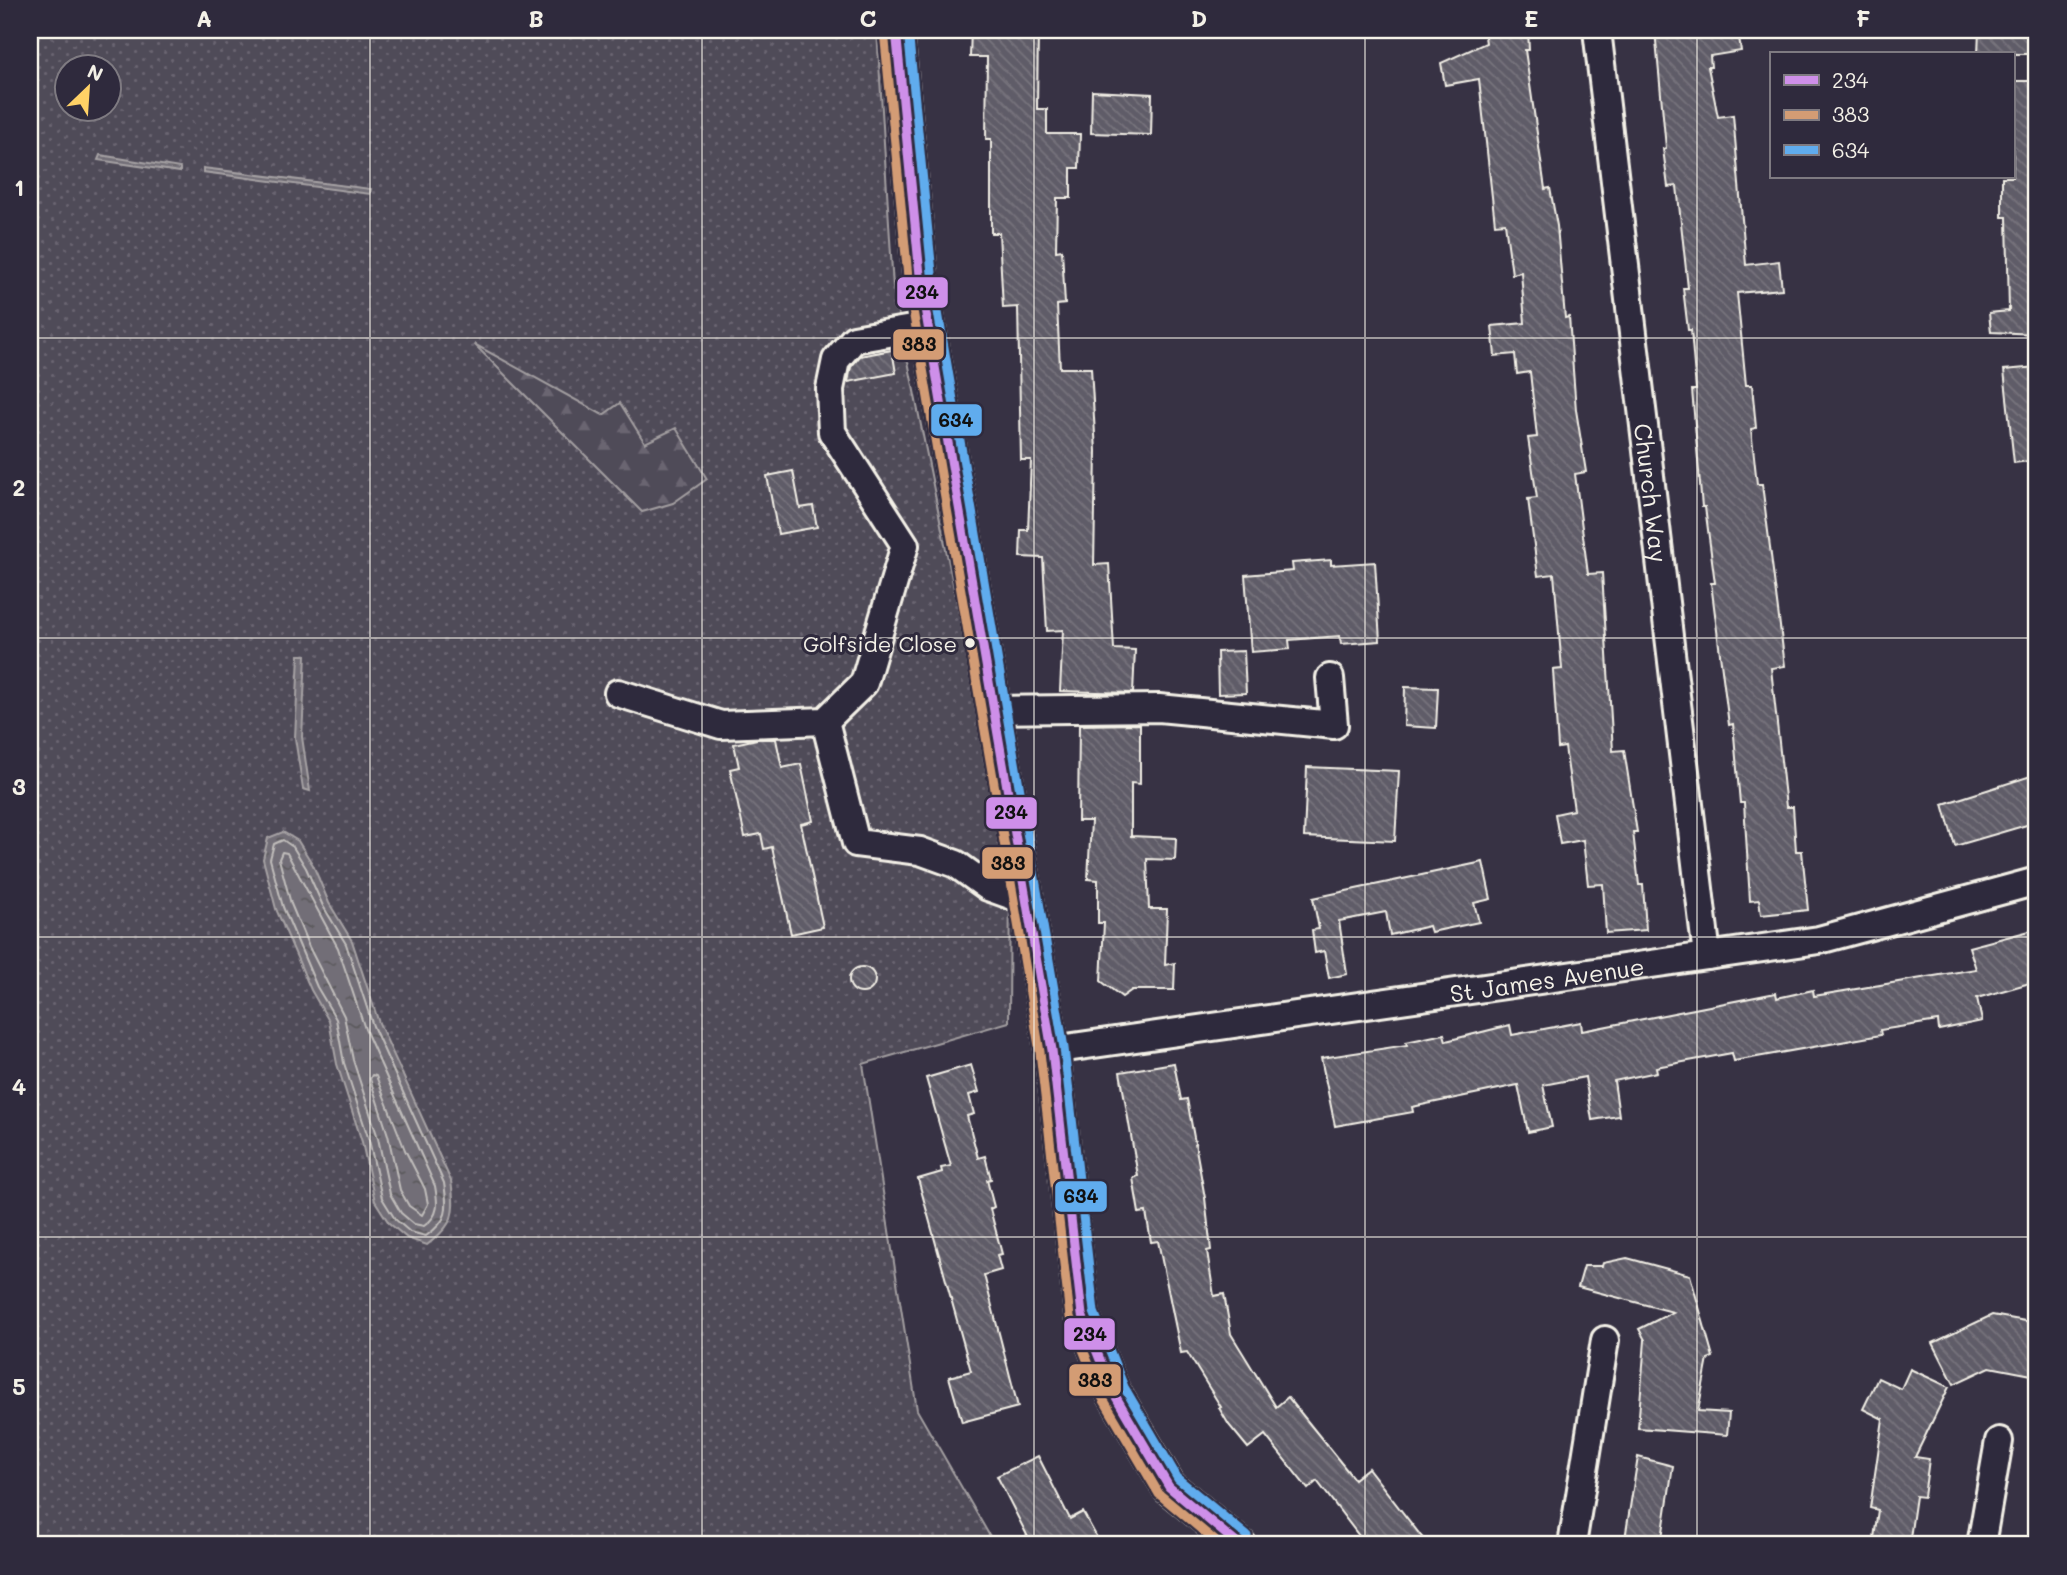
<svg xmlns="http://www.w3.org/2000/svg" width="2067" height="1575" font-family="Mali,sans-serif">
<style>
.grass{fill:url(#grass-dots);stroke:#a29ea0;stroke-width:2;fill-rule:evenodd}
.forest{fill:url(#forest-firs);stroke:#a29ea0;stroke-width:2}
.water{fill:url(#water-ripples);stroke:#a6a2a4;stroke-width:2}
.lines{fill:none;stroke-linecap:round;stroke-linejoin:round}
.shore{stroke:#c0bdbb;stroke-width:2}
.building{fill:url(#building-back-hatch);stroke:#f4f1e8;stroke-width:2}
.minor-casing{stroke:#f4f1e8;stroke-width:32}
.major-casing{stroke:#f4f1e8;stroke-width:38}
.minor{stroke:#2f2a3d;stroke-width:26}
.major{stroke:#2f2a3d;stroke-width:33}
.bus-1-casing{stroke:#2f2a3d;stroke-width:14}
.bus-2-casing{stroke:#2f2a3d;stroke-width:14}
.bus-3-casing{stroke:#2f2a3d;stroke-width:14}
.bus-1{stroke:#ce8fe9;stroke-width:9}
.bus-2{stroke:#d39c74;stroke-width:9}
.bus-3{stroke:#60acee;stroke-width:9}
.grid{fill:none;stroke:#f4f1e8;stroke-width:2;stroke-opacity:0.55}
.bus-dot{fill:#f4f1e8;stroke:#2f2a3d;stroke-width:2.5}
.labels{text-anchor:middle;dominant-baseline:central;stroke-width:6;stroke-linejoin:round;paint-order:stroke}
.bus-label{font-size:22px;fill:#f4f1e8;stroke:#2f2a3d;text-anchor:end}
.street-label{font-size:24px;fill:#f4f1e8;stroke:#2f2a3d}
.line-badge{stroke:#2f2a3d;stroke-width:2.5}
.pale-badge-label{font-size:19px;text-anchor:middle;font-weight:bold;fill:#111}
.neatline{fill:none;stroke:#f4f1e8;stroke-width:2.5}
.grid-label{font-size:23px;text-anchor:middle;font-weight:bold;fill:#f4f1e8}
</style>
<defs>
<pattern id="grass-dots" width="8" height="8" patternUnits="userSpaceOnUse" patternTransform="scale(1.75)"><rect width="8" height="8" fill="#504b59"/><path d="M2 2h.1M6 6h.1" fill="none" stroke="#6a6571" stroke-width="1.8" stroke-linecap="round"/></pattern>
<pattern id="forest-firs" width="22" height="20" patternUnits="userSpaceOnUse" patternTransform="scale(1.75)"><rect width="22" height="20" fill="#504b59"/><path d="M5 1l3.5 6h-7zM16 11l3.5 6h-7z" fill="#6a6571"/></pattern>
<pattern id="water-ripples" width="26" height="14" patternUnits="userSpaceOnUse" patternTransform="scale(1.75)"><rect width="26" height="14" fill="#726e77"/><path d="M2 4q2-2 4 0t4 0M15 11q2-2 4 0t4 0" fill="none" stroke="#5b595c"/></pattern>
<pattern id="building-back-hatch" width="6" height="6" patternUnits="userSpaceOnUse" patternTransform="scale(1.75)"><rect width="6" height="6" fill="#5f5c67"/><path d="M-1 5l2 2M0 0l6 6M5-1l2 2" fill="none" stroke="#77747d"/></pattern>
</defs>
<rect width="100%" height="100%" fill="#373244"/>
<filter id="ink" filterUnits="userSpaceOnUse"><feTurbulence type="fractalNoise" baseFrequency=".0143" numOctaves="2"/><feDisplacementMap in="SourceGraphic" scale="14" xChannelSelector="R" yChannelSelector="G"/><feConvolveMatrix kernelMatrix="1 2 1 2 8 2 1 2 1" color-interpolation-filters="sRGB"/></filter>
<g filter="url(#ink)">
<path class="grass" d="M30 30H877L893 287 1010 866 1009 1022 863 1064 917 1410 995 1545H30ZM66 66H108V108H66Z"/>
<polygon class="forest" points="474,344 603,415 620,403 645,443 676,428 707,479 673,503 642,512"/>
<g class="water">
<polygon points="100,155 180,168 180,172 98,160"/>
<polygon points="203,168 371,189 370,194 203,172"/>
<polygon points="299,655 306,655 302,737 310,791 303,789 295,738"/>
<path d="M283 832 298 841 313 865 329 903 352 941 379 1023 451 1181C456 1215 454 1224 427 1245L407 1238 389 1223 375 1201 362 1142 337 1064 329 1021 311 990 276 909 263 859 268 838Z"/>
</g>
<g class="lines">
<g class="shore">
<path d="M283 840 293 847 306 868 323 906 346 944 373 1026 444 1183C448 1210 449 1220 426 1236L410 1232 395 1219 382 1198 369 1140 344 1063 336 1019 317 987 283 907 270 859 274 844Z"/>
<path d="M282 852 287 853 338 948 365 1029 435 1186C438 1203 440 1215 424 1226L414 1224 401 1213 390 1194 378 1138 353 1060 344 1016 309 947 291 904 279 859Z"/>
<polygon points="372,1075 376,1076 405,1150 425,1189 428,1204 422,1215 409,1206 400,1190 388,1135 370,1079"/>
</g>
</g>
<g class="building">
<polygon points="971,30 1038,30 1037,109 1047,109 1047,134 1080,134 1079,168 1071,168 1071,198 1057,198 1056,251 1062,250 1065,304 1057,305 1060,368 1091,368 1096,451 1094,565 1109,564 1114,649 1135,650 1133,693 1060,691 1063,630 1047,631 1043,558 1020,557 1021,530 1028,530 1031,460 1021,460 1018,307 1003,308 999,233 991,233 991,139 986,139 987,57 970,57"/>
<polygon points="1484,30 1528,30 1529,50 1525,50 1545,189 1550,188 1557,226 1565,318 1569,317 1576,410 1586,472 1575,474 1588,574 1602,573 1613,751 1624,750 1637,832 1633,832 1639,885 1643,885 1646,930 1606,933 1603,884 1588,885 1583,840 1560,844 1555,814 1574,810 1565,747 1558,748 1553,670 1562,669 1554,574 1538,576 1528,499 1537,498 1528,438 1537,437 1530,372 1517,374 1515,354 1495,356 1492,326 1525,323 1521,272 1512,274 1505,223 1495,224 1479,79 1445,85 1441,63 1486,43"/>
<polygon points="1655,30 1738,30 1741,51 1710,56 1711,67 1708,67 1718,117 1733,115 1746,265 1779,261 1782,289 1737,293 1746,385 1752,385 1756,428 1751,429 1757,484 1762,484 1785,666 1771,668 1786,807 1793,807 1796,851 1802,851 1808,910 1761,915 1759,900 1750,901 1744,803 1740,803 1733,724 1729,725 1711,583 1715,583 1705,507 1702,507 1692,390 1696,390 1691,330 1688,330 1683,288 1688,288 1677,186 1668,187 1663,149 1666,148"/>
<polygon points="1979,30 2032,30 2032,54 1978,54"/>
<polygon points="2013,81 2037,81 2037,334 1991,332 1989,313 2009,311 2007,217 2002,217 2002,177 2013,177"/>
<polygon points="1092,91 1152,94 1151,135 1091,133"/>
<polygon points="892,350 896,373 848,382 851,367 860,356"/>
<polygon points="2037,367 2037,460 2014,463 2004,370"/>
<polygon points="793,471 800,508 813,506 817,527 778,534 767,476"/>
<polygon points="1331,560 1331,565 1375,562 1380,641 1341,644 1340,636 1289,640 1290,649 1251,652 1245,575 1293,571 1292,563"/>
<polygon points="1244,651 1246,693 1218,694 1217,652"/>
<polygon points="1405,687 1438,688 1436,728 1404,726"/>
<polygon points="1140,724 1140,784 1131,783 1131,836 1176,838 1175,860 1147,859 1149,909 1167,909 1165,965 1175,963 1174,990 1132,990 1122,997 1101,981 1104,923 1098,923 1098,880 1088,879 1091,821 1078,821 1079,725"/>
<polygon points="757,739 776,739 782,768 801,764 813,821 801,824 823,927 791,934 772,847 764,849 761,834 745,837 730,769 739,767 734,744"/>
<polygon points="1307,767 1399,771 1395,841 1304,837"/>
<polygon points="2037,774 2037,822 1955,846 1943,804"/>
<polygon points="1483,862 1491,899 1474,903 1479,922 1431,932 1429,926 1390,935 1386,912 1339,921 1347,974 1329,978 1324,951 1315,953 1312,930 1319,929 1313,898"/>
<polygon points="2037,929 2037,981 1977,998 1982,1021 1939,1030 1938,1021 1880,1030 1881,1035 1734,1061 1732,1053 1656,1067 1657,1072 1614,1081 1619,1116 1592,1120 1585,1077 1543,1085 1552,1127 1528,1132 1518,1085 1412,1107 1413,1112 1335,1126 1321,1058 1407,1045 1406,1042 1444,1034 1446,1041 1510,1025 1512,1035 1581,1022 1582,1031 1776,993 1777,998 1813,990 1814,996 1976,969 1969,947"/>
<circle cx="862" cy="980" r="13"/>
<polygon points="1174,1063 1181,1100 1187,1099 1205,1198 1211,1250 1207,1251 1214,1296 1224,1294 1231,1334 1276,1407 1288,1397 1354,1479 1368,1468 1428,1545 1366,1545 1317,1481 1308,1489 1265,1435 1248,1448 1229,1425 1219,1408 1221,1407 1187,1352 1181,1353 1158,1241 1151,1242 1146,1212 1139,1213 1133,1178 1138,1176 1120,1072"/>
<polygon points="971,1065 979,1092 969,1095 974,1114 967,1116 978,1158 985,1156 991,1179 987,1180 994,1207 990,1209 1002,1254 997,1255 1001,1270 984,1275 1018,1407 962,1422 949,1377 971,1371 918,1179 942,1172 941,1168 951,1166 926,1078"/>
<polygon points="1627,1258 1690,1275 1713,1357 1708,1359 1698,1411 1729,1413 1727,1435 1638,1428 1645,1340 1639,1329 1673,1312 1578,1287 1584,1266 1602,1266 1603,1263"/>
<polygon points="1992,1315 2037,1323 2037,1376 1990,1367 1954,1384 1933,1343"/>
<polygon points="1910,1369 1949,1387 1915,1457 1929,1459 1924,1497 1916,1496 1909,1545 1873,1545 1878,1510 1870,1508 1883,1419 1863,1409 1878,1378 1901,1389"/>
<polygon points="1038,1456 1070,1519 1083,1512 1101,1545 1032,1545 997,1476"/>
<polygon points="1638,1457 1673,1466 1661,1545 1624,1545"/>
</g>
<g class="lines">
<defs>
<g id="minor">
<path id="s1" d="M1597 30 1707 956"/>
<polyline points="618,693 721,725 825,721 864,683 905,545 832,432 830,389 836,360 854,339 929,326"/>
<polyline points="995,710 1159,708 1334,725 1330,678"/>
<polyline points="825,721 856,843 920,851 956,864 988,887 1027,901"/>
<path id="s2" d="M1052 1050 1819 940 2037 881"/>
<polyline points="1572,1545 1605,1340"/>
<polyline points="1981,1545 1999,1441"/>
</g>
<polyline id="major" points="896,30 921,285 1052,1050 1082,1315 1113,1392 1169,1487 1239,1545"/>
</defs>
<use href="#minor" class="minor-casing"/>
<use href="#major" class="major-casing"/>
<use href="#minor" class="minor"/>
<use href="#major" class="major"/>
<defs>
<polyline id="bus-1" points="896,30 921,285 1052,1050 1082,1315 1113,1392 1169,1487 1239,1545"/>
<polyline id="bus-2" points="884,31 909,287 1040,1052 1070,1317 1102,1397 1159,1494 1220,1545"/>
<polyline id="bus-3" points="908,30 933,283 1064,1048 1094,1312 1124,1387 1178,1479 1247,1536"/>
</defs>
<use href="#bus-1" class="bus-1-casing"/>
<use href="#bus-2" class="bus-2-casing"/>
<use href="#bus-3" class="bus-3-casing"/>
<use href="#bus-1" class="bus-1"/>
<use href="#bus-2" class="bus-2"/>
<use href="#bus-3" class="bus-3"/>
</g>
</g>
<path class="grid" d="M370 30V1545M702 30V1545M1034 30V1545M1365 30V1545M1697 30V1545M30 338H2037M30 638H2037M30 937H2037M30 1237H2037"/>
<circle class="bus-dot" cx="970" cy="643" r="6"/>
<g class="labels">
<g class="bus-label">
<text x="957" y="643">Golfside Close</text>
</g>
<g class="street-label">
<text stroke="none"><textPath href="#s1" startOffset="466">Church Way</textPath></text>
<text stroke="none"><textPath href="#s2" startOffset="500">St James Avenue</textPath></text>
</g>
</g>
<g class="line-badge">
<rect x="896" y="276" width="53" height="33" rx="7" fill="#ce8fe9"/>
<rect x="892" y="328" width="53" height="33" rx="7" fill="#d39c74"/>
<rect x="930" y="403" width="53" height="34" rx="7" fill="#60acee"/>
<rect x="985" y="796" width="53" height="34" rx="7" fill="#ce8fe9"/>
<rect x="981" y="846" width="53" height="34" rx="7" fill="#d39c74"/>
<rect x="1054" y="1180" width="54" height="33" rx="7" fill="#60acee"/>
<rect x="1063" y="1317" width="53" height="34" rx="7" fill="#ce8fe9"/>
<rect x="1068" y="1363" width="54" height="34" rx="7" fill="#d39c74"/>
</g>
<g class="pale-badge-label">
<text x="922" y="299">234</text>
<text x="919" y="351">383</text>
<text x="956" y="427">634</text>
<text x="1011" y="819">234</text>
<text x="1008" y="870">383</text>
<text x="1081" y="1203">634</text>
<text x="1090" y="1341">234</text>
<text x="1095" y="1387">383</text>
</g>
<rect width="2067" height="1575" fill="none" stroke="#2f2a3d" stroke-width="77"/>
<rect x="1770" y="52" width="245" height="126" fill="#2f2a3d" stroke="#7e7a81" stroke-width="2"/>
<rect x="1784" y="75" width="35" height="10" fill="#ce8fe9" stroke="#7e7a81" stroke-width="2"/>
<text x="1832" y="88" font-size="21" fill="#f4f1e8">234</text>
<rect x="1784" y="110" width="35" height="10" fill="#d39c74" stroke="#7e7a81" stroke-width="2"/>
<text x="1832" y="122" font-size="21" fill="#f4f1e8">383</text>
<rect x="1784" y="145" width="35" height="10" fill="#60acee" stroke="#7e7a81" stroke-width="2"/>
<text x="1832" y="158" font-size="21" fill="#f4f1e8">634</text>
<g transform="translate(88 88) rotate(25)"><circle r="33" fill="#2f2a3d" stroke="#7e7a81" stroke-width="2"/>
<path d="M0-5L12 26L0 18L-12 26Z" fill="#ffd166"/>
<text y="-10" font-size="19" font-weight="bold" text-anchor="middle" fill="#f4f1e8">N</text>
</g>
<rect x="38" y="38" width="1990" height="1498" class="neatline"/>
<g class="grid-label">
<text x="204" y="27">A</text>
<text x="536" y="27">B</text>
<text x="868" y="27">C</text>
<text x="1199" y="27">D</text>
<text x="1531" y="27">E</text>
<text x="1863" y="27">F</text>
<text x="19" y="196">1</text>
<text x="19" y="496">2</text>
<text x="19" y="795">3</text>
<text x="19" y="1095">4</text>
<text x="19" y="1395">5</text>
</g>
</svg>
